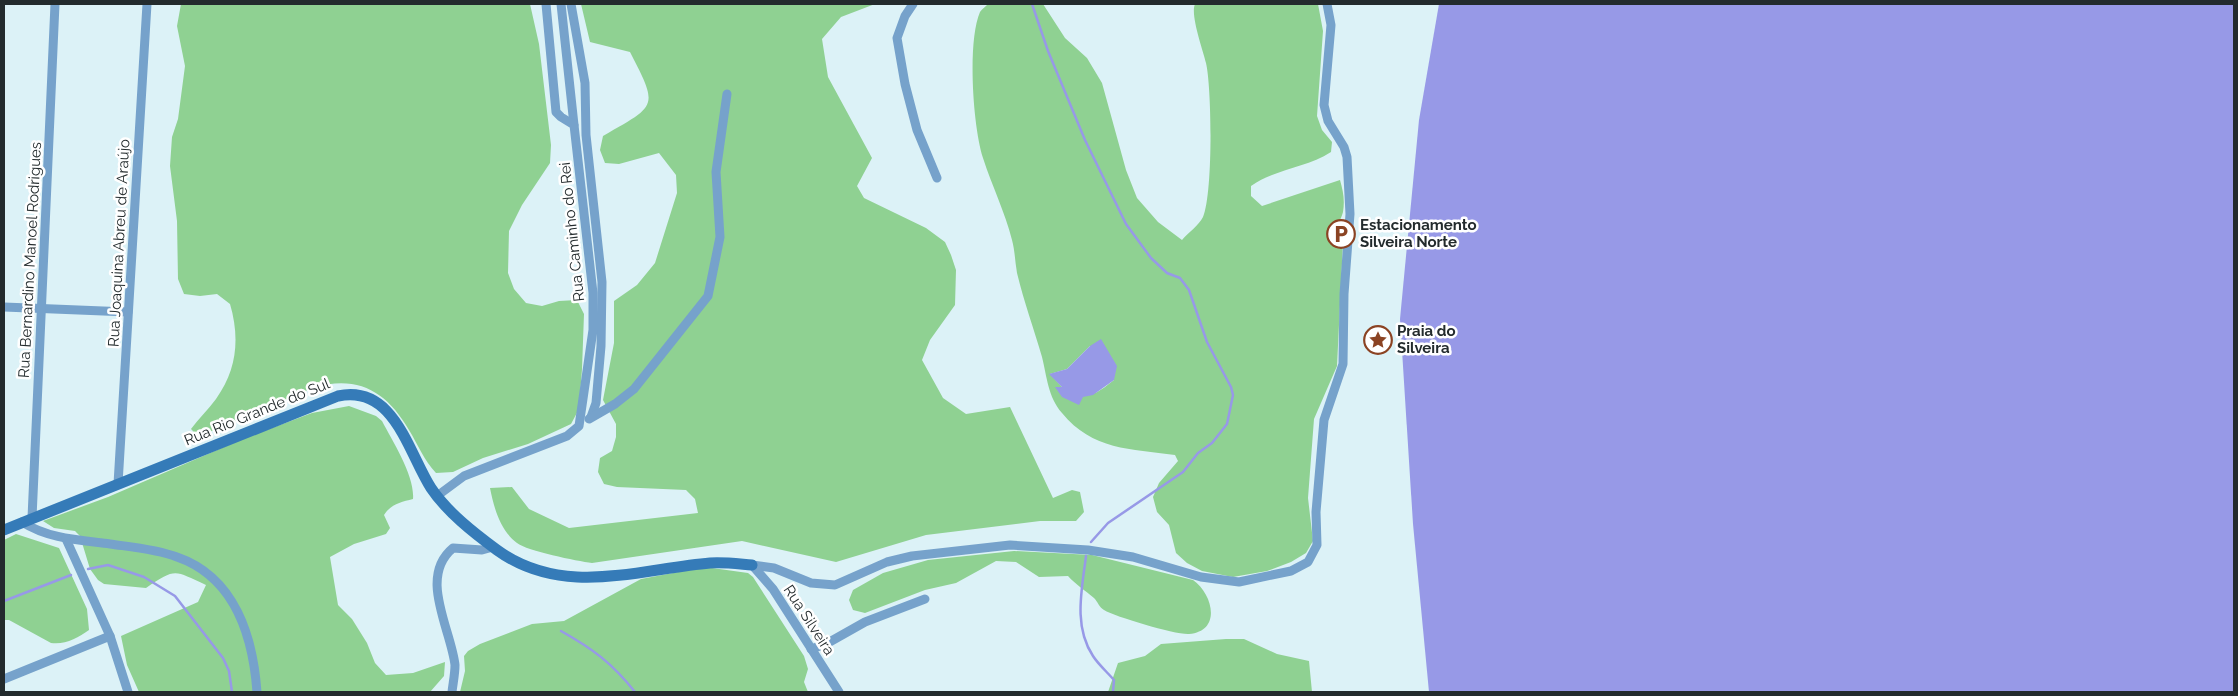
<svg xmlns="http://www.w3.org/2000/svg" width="2238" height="696" font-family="Raleway,sans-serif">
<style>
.green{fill:#8fd192;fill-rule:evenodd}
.water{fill:#9799e7}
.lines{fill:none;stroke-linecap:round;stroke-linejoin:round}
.stream{stroke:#9799e7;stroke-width:2.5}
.street{stroke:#76a2cb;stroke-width:9}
.secondary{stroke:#357bb8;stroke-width:11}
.labels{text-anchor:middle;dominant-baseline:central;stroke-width:5;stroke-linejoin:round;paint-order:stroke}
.poi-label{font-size:15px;font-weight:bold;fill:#232b2d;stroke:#fff;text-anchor:start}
.street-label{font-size:15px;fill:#232b2d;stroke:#fff}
</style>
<rect width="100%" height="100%" fill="#dcf2f7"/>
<g class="green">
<path d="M181 4H530L539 44 551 145 550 163 522 205 509 231 508 273 514 289 526 303 542 306 559 301 577 300 584 314 582 369 579 409 571 424 528 444 483 458 453 472 436 473C424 460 418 445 409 430 387 392 359 375 315 387L212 431 196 434 191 429C199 418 208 410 216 399 237 370 240 338 230 304L217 294 200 296 184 294 178 279 177 221 170 166 172 137 178 119 185 66 177 26Z"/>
<path d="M581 4H875L841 17 822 39 828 77 872 158 857 186 864 198 926 228 945 242 951 255 956 270 955 305 930 340 922 360 943 398 966 414 1010 407 1053 498 1072 490 1080 492 1084 512 1076 521H1040L926 535 836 562 742 541 592 563C577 561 527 551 517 543 500 530 494 508 490 488L512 487 529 509 569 528 698 513 695 499 686 490 617 487 604 484 598 472 600 458 612 451 616 437V424L603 400 614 343V301L637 285 655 263 677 193 676 175 659 153 619 164 605 163 600 150 603 136C657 105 659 108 630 52L590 42Z"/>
<path d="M988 4H1043L1065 38 1087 58 1102 83 1126 170 1137 198 1158 222 1182 240C1188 233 1199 225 1203 217 1213 194 1212 89 1206 63 1203 50 1190 15 1195 4H1318L1323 31 1317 116 1322 130 1332 142 1331 152C1306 168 1275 169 1251 186V196L1262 206 1340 180C1343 191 1345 200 1343 212 1340 224 1329 233 1343 243L1337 366 1314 419 1308 498 1313 541 1306 553 1291 562 1267 571 1233 577 1202 571 1187 563 1176 553 1169 525 1157 512 1153 497 1159 483 1178 461 1175 455C1131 449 1092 450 1062 413 1048 397 1047 377 1042 357 1034 329 1024 302 1017 273 1015 262 1015 251 1012 240 1005 212 992 186 983 158 973 127 967 42 980 12 982 9 986 6 988 4ZM1090 346 1114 380C1088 401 1085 398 1056 387L1063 388 1050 374 1067 369Z"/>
<path d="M349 406 376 416 382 421C393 442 415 476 413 499 401 502 391 504 384 515L390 528 386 534 354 544 330 557 338 605 352 619 367 643 375 663 386 675 413 673 445 662 444 676 430 692H139L127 665 121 636 198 602 206 585C174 571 177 567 146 588L104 584 98 580 90 569 80 536 75 531 54 528 43 521 108 497 245 438 312 413Z"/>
<path d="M16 534 59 548 87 609 89 630C78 638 65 645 51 643L9 620H4V540Z"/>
<path d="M1014 551 1092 555 1193 580C1213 594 1222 631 1189 634 1176 635 1116 617 1104 610 1099 607 1098 602 1094 598 1085 590 1076 585 1068 576L1039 577 1016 562 996 561 956 583 925 590 865 613 853 610 849 600 853 590 883 573 928 560Z"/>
<polygon points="705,567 748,573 753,577 804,656 808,669 804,682 808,692 460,692 465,671 464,656 468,651 480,644 532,624 564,621 641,579"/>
<polygon points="1226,639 1244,639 1277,654 1309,661 1312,692 1108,692 1118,663 1145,656 1161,644"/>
</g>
<g class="water">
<polygon points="1439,4 2234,4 2234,692 1429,692 1413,524 1400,319 1419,120"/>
<polygon points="1101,339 1117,366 1114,380 1093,395 1083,397 1079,405 1062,397 1055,387 1062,387 1049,374 1067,369 1090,346"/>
</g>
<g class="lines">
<g class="stream">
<polyline points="1032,4 1048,51 1085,140 1126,224 1151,258 1167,273 1180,278 1189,290 1207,342 1231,387 1233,395 1227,424 1212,443 1198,453 1183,472 1108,523 1091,542"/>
<path d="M1086 556C1082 589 1073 626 1093 656 1098 664 1107 672 1114 680L1113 692"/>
<polyline points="88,569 108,565 144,577 175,596 223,658 229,671 232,692"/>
<polyline points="4,601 71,575"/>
<path d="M561 631C593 649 612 663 635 692"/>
</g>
<g class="street">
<polyline points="561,4 574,125"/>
<polyline points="571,4 585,83 586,135 602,282 601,346 596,403 591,417"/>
<polyline points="913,4 905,16 897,38 905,84 917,130 937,178"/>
<polyline points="4,307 128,312"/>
<polyline points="589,419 615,404 634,389 708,296 720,237 716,172 727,94"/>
<polyline points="118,484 147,4"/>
<polyline points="437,496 464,476 567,436 579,426 593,330 593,293 574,125 561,117 556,112 546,4"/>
<polyline points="32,518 55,4"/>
<path d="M22 522C49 539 79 540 110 544 131 547 156 549 177 557 235 577 253 637 257 692"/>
<polyline points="66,539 110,636 128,692"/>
<polyline points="752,565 774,568 811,583 835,585 887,562 912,556 1010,545 1088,550 1133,557 1201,577 1239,582 1291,571 1308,562 1317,545 1316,512 1324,420 1343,364 1344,294 1350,214 1347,157 1344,147 1328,121 1324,105 1331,25 1327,4"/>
<polyline points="752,565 773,589 839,692"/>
<polyline points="811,649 826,644 865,622 925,599"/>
<polyline points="4,679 110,636"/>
<path d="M452 692C453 683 455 674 455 665 451 629 418 577 453 548L482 550 493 547"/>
</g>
<path class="secondary" d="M4 530 338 396C394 384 408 452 431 488 447 512 474 533 497 550 563 598 639 569 710 563 724 562 739 564 752 565"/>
</g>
<defs>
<symbol id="parking-ring" viewBox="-11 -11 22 22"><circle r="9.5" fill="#fff" stroke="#8b4323" stroke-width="1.5"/><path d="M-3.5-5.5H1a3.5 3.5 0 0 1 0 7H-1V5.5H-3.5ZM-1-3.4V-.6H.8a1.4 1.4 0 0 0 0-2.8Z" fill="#8b4323"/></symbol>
<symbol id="sight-ring" viewBox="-11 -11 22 22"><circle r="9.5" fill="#fff" stroke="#8b4323" stroke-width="1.5"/><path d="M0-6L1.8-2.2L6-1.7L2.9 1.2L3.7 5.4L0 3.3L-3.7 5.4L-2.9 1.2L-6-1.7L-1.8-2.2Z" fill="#8b4323"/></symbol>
</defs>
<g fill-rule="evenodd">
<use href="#parking-ring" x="1325" y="218" width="32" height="32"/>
<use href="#sight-ring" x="1362" y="324" width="32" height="32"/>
</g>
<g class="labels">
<g class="poi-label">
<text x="1360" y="225">Estacionamento<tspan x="1360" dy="17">Silveira Norte</tspan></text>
<text x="1397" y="331">Praia do<tspan x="1397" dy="17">Silveira</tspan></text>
</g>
<g class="street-label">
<text transform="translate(572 232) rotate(-96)">Rua Caminho do Rei</text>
<text transform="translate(119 243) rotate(-87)">Rua Joaquina Abreu de Araújo</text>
<text transform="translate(30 260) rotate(-87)">Rua Bernardino Manoel Rodrigues</text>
<text transform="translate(257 412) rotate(-22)">Rua Rio Grande do Sul</text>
<text transform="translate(809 620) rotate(57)">Rua Silveira</text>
</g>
</g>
<rect width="2238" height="696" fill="none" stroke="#232b2d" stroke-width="10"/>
</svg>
